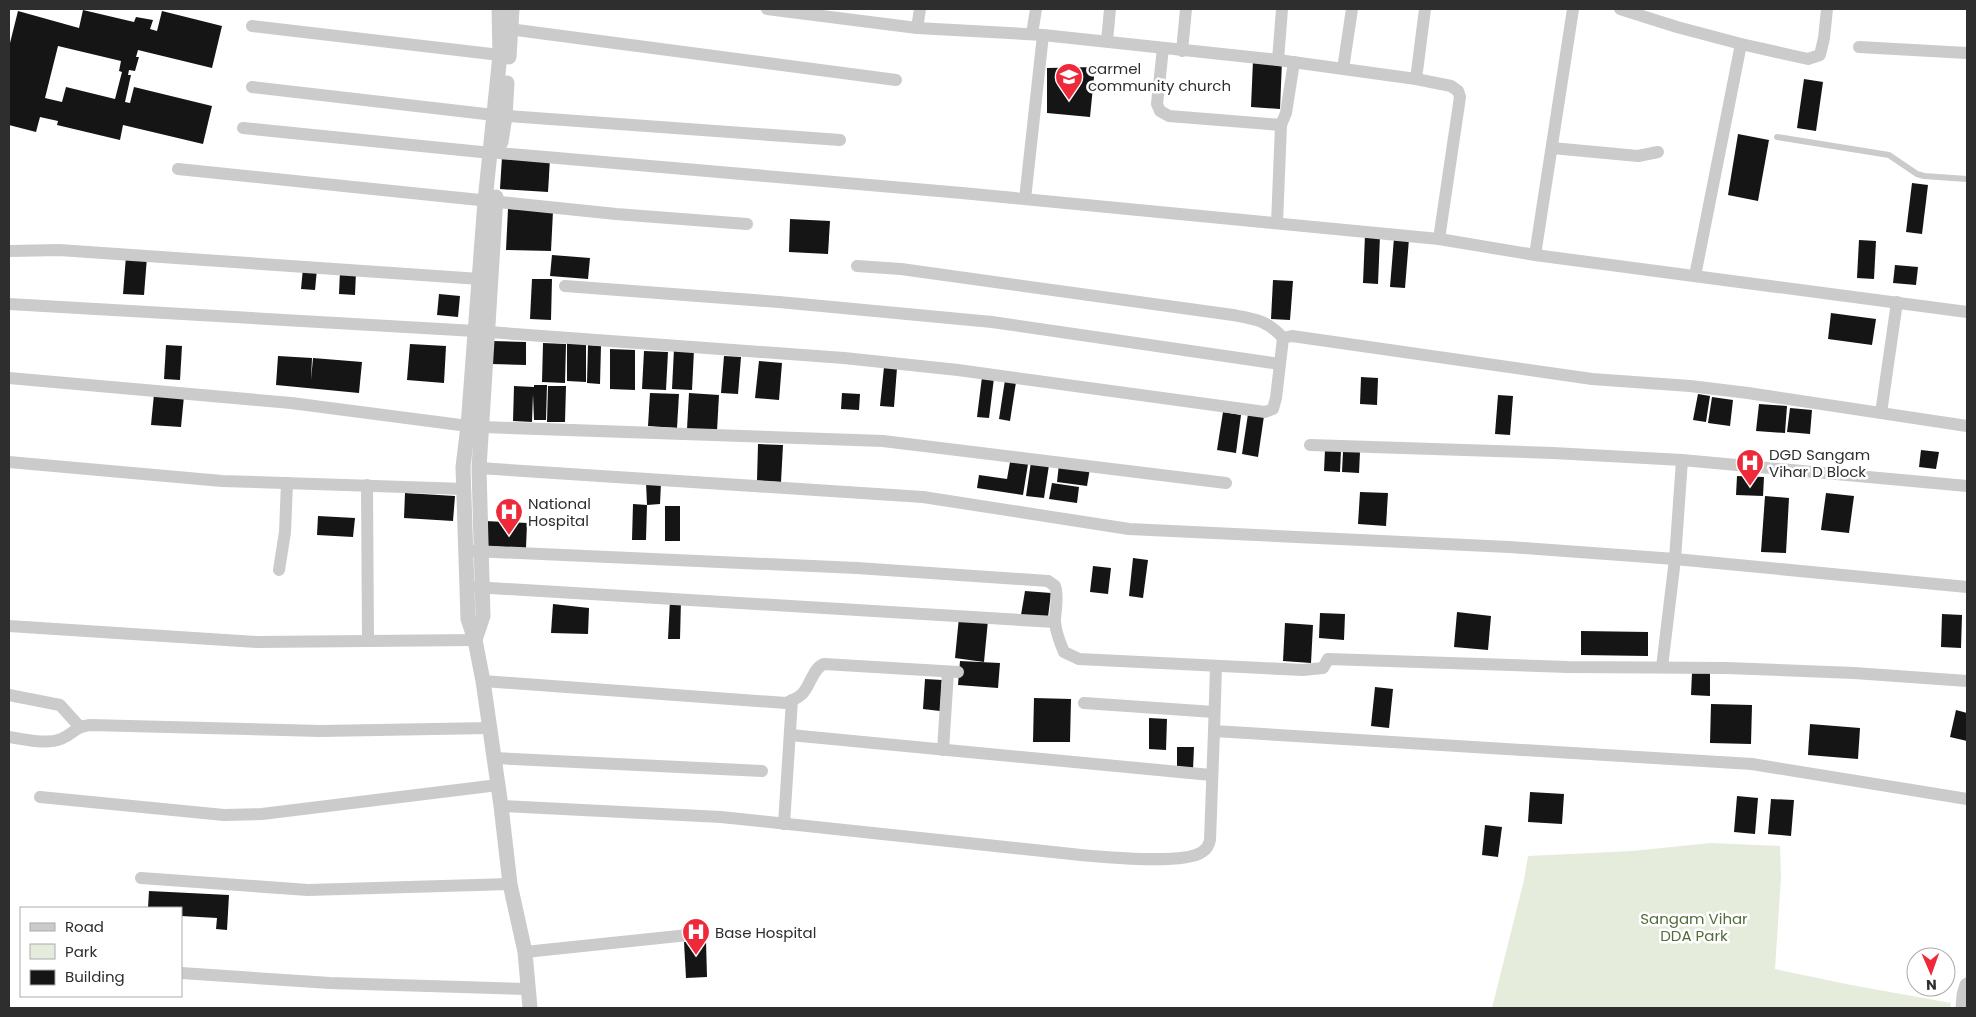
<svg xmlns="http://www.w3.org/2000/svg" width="1976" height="1017" font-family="Poppins,sans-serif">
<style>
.green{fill:#e5ecdb}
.building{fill:#151515;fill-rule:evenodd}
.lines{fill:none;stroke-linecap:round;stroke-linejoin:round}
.service{stroke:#cbcbcb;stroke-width:6}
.minor{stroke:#cbcbcb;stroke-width:12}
.tertiary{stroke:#cbcbcb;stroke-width:15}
.labels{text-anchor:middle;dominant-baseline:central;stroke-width:5;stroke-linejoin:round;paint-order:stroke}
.poi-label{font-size:15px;fill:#2e2e2e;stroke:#fff;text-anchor:start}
.park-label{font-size:15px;fill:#526c3a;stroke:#fff}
</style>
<rect width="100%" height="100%" fill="#fff"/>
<polygon class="green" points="1711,843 1780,846 1781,877 1775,969 1851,985 1951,1003 1950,1008 1492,1008 1524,880 1528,856 1632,851"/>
<g class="building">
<path d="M83 10 134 22 136 17 153 20 150 29 157 31 162 11 222 26 212 68 138 50 136 57H139L135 71 129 70 128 75H131L125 102 130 103 134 87 212 106 203 144 123 125 120 140 57 125 58 121 40 117 36 132 9 125V47L18 11 79 28ZM58 46 121 61 119 71 122 72 115 99 66 87 62 102 45 98Z"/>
<polygon points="1253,60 1282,61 1280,109 1251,107"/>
<polygon points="1095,67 1090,117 1047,113 1047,68"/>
<polygon points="1804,79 1823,82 1816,131 1797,128"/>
<polygon points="1738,134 1769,140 1758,201 1728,195"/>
<polygon points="502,157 550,159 548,192 500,189"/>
<polygon points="1912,183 1928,185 1922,234 1906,232"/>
<polygon points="508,209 553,211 551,251 506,250"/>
<polygon points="790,219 830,221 828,254 789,252"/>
<polygon points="1365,235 1380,236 1378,284 1363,283"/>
<polygon points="1394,238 1409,239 1405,288 1390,287"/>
<polygon points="1859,240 1876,241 1874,279 1857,278"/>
<polygon points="552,255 590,258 588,279 550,276"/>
<polygon points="126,256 147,257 144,295 123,294"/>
<polygon points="1895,265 1918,267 1916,285 1893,283"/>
<polygon points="303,268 317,269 315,290 301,289"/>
<polygon points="340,271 356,272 355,295 339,294"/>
<polygon points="532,279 552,279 551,320 530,319"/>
<polygon points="1273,280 1293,281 1290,320 1271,319"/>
<polygon points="439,294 460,296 458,317 437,315"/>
<polygon points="1831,313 1876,319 1872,345 1828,339"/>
<polygon points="493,341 526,342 526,365 492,364"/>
<polygon points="543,343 566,344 565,383 542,382"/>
<polygon points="567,343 586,343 586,382 567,381"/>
<polygon points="410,344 446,346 444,383 407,380"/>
<polygon points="166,345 182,346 180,380 164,379"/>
<polygon points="588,345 601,346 600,384 587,383"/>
<polygon points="610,349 635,350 635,390 610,389"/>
<polygon points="674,349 694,350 692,390 672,389"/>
<polygon points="644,351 668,352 666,390 642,389"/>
<polygon points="278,356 312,358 311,380 313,358 362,362 359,393 276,385"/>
<polygon points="724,356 741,357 738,394 721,393"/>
<polygon points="759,361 782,363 779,400 755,398"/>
<polygon points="884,367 897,368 894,407 880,406"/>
<polygon points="982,377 994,378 989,418 977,417"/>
<polygon points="1361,377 1378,378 1377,405 1360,404"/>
<polygon points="1005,380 1016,382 1010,421 999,419"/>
<polygon points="534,385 547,385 546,420 534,420 533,394 532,422 513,421 514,386 534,387"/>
<polygon points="548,386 566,386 565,422 547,422"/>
<polygon points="650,393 679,394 677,428 648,426"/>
<polygon points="689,393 719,395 717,431 687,429"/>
<polygon points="842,393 860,394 859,410 841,409"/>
<polygon points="154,394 184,396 181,427 151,425"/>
<polygon points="1698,394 1710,396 1706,422 1693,420"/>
<polygon points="1498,395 1513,396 1510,435 1495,434"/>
<polygon points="1712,397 1733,400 1730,426 1708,423"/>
<polygon points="1759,404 1787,406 1785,433 1756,431"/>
<polygon points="1790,408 1812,410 1810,434 1787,432"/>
<polygon points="1223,412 1241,415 1236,453 1217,450"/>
<polygon points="1248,414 1264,416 1258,457 1242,454"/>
<polygon points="758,444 783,445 781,482 757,481"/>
<polygon points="1325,450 1341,450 1340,472 1324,471"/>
<polygon points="1921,450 1939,452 1936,469 1919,467"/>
<polygon points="1343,452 1360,452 1359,473 1342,472"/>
<polygon points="1010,462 1028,464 1023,495 977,488 979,475 1007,479"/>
<polygon points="1031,462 1049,465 1044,498 1026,496"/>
<polygon points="1059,464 1090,468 1087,486 1057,482"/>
<polygon points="1737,476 1764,477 1763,496 1736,495"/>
<polygon points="646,482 661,483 660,504 647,505 646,540 632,540 633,504 647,505"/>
<polygon points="1052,483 1079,487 1077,503 1049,499"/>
<polygon points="1360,492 1388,493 1386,526 1358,524"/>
<polygon points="405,493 455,496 453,521 404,518"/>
<polygon points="1826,493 1854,496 1849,533 1821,530"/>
<polygon points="1765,496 1789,498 1786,553 1761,552"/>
<rect x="665" y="506" width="15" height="35"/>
<polygon points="318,516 355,518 353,537 317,535"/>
<polygon points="485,521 527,523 526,548 483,546"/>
<polygon points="1133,558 1148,560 1143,598 1129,596"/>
<polygon points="1093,566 1111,568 1108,594 1090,592"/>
<polygon points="1025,591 1051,593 1048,617 1021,615"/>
<polygon points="670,600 681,600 680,639 668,639"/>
<polygon points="553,604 589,608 588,634 551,633"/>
<polygon points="1457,612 1491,616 1488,650 1454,647"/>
<polygon points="1320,613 1345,614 1344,640 1319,638"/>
<polygon points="1942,614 1962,615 1961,648 1941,647"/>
<polygon points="959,617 988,620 984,662 955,658"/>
<polygon points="1285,623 1313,625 1311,663 1283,661"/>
<polygon points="1581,631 1648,632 1648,656 1581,655"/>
<polygon points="960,661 1000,663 998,688 958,685"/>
<polygon points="1692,673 1710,673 1710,696 1691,695"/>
<polygon points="925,679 942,680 940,711 923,709"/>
<polygon points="1375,687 1393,689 1389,728 1371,726"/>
<polygon points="1034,698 1071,699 1070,742 1033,742"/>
<polygon points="1711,704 1752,705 1751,744 1710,743"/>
<polygon points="1956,710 1967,713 1967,741 1950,737"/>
<polygon points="1149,718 1167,719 1166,750 1149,749"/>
<polygon points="1810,724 1860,728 1858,759 1808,755"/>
<polygon points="1177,747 1194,747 1193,770 1177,770"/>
<polygon points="1530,792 1564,794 1562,824 1528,822"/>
<polygon points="1737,796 1758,798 1755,834 1734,832"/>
<polygon points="1771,799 1794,800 1791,836 1768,834"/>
<polygon points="1485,825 1502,827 1498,857 1482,855"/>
<polygon points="149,891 229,895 227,930 216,929 217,918 181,916 181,908 148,908"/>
<polygon points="706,941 707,977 686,978 684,942"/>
</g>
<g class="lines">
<polyline class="service" points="1777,137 1889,155 1917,174 1924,176 1967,179"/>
<g class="minor">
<polyline points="767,9 917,28 1043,35 1278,60 1416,79 1451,86 1458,91 1460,97 1439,239"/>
<polyline points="1620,9 1677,27 1741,44 1808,59 1820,55 1824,38 1827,9"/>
<polyline points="252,26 500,55"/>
<polyline points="501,28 896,80"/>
<polyline points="917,28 920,9"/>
<polyline points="1032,34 1036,9"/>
<polyline points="1107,41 1110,9"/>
<polyline points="1859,47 1967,53"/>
<polyline points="1163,48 1157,104 1160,111 1169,116 1281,125 1286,113 1294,62"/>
<polyline points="1182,51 1186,9"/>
<polyline points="1278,60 1282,9"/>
<polyline points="1343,69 1352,9"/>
<polyline points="1416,79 1425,9"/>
<polyline points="252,87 494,115 840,140"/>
<polyline points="243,128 491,153"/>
<polyline points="1552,148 1638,156 1658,152"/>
<polyline points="499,153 962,193 1439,239 1535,255 1967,312"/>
<polyline points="178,169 616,214 747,224"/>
<polyline points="1025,199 1043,35"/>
<polyline points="1277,223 1281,125"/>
<polyline points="9,251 59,250 480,279"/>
<polyline points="1535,255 1573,9"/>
<path d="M857 266 901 269 1233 315C1255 319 1267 320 1283 338"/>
<polyline points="1695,276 1741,44"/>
<polyline points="565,286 779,302 992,322 1280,364 1283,338 1292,336 1592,379 1690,386 1748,393 1967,426"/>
<polyline points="9,304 475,331 844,358 958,370 1265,412 1273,409 1276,398 1280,364"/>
<polyline points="9,378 291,403 468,426"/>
<polyline points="1881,413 1897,302"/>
<polyline points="483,427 883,441 1226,483"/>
<polyline points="1310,445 1553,453 1682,460 1967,486"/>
<polyline points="9,462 222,481 465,489"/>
<polyline points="479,468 923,497 1129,529 1509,547 1675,559 1967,587"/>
<polyline points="367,485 368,641"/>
<path d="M473 551 857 568 1048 581 1055 586C1059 598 1055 609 1055 622 1056 632 1060 643 1064 652L1079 659 1303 670 1323 668 1328 659 1568 667 1726 668 1854 673 1967 681"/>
<polyline points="279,570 285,532 287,483"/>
<polyline points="474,587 1055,622"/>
<polyline points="9,626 257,642 475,640"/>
<polyline points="1662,667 1675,559 1682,460"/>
<path d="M483 681 786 703C792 700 799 698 803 693 811 684 813 668 824 664L958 672"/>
<polyline points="9,695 60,705 79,726"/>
<polyline points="1084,703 1214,712"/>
<polyline points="1214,731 1216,666"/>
<polyline points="790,735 1211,775"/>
<path d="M9 737C25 739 45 745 61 739 74 734 74 727 90 725L321 731 490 728"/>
<polyline points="943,750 948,672"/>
<polyline points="494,758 762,771"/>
<polyline points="40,797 224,815 262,814 498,785"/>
<path d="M501 806 721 817 1081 855C1106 857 1183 865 1202 852 1207 849 1209 845 1210 840L1214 731 1752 764 1967 799"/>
<polyline points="784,824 792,700"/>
<polyline points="141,878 308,890 510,884"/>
<polyline points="525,952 698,934"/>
<polyline points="181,973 330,983 528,989"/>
</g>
<g class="tertiary">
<polyline points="499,9 500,55 485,201 468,426 463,467 468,619 475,640 483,681 501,806 510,884 525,952 530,1008"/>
<polyline points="509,57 512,9"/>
<polyline points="501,142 505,116 507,83"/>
<polyline points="475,640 483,616 479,468 496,197"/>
<polyline points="1963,1008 1964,995 1967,985"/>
</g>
</g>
<defs>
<symbol id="school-pin" viewBox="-11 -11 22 30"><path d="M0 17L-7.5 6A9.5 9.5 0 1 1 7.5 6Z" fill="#ed293a" stroke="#fff"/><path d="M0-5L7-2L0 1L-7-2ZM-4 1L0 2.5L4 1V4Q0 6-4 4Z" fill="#fff"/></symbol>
<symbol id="hospital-pin" viewBox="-11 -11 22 30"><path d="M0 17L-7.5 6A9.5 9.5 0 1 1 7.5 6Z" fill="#ed293a" stroke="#fff"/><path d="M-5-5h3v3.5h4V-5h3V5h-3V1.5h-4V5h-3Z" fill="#fff"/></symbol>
</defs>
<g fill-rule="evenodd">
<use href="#school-pin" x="1053" y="61" width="32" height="43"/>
<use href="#hospital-pin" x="1734" y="447" width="32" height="43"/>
<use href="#hospital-pin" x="493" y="496" width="32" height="43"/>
<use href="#hospital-pin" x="680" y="916" width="32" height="43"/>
</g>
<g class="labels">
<g class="poi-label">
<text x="1088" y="68">carmel<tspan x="1088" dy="17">community church</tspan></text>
<text x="1769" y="454">DGD Sangam<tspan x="1769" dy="17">Vihar D Block</tspan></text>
<text x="528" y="503">National<tspan x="528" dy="17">Hospital</tspan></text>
<text x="715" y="932">Base Hospital</text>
</g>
<g class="park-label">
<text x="1694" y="918">Sangam Vihar<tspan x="1694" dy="17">DDA Park</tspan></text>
</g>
</g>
<rect width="1976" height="1017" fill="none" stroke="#2e2e2e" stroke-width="20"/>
<rect x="20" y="907" width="162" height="90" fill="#ffffff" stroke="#ababab"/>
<rect x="30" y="923" width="25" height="8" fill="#cbcbcb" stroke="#ababab"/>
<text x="65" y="932" font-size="15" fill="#2e2e2e">Road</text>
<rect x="30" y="944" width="25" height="15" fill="#e5ecdb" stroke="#ababab"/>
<text x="65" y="957" font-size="15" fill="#2e2e2e">Park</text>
<rect x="30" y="970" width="25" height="15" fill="#151515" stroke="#ababab"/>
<text x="65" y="982" font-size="15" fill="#2e2e2e">Building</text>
<g transform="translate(1931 972) rotate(178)"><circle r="24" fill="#ffffff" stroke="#ababab"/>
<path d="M0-4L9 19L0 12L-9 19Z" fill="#ed293a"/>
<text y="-8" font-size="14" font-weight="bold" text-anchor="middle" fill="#2e2e2e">N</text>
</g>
</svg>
